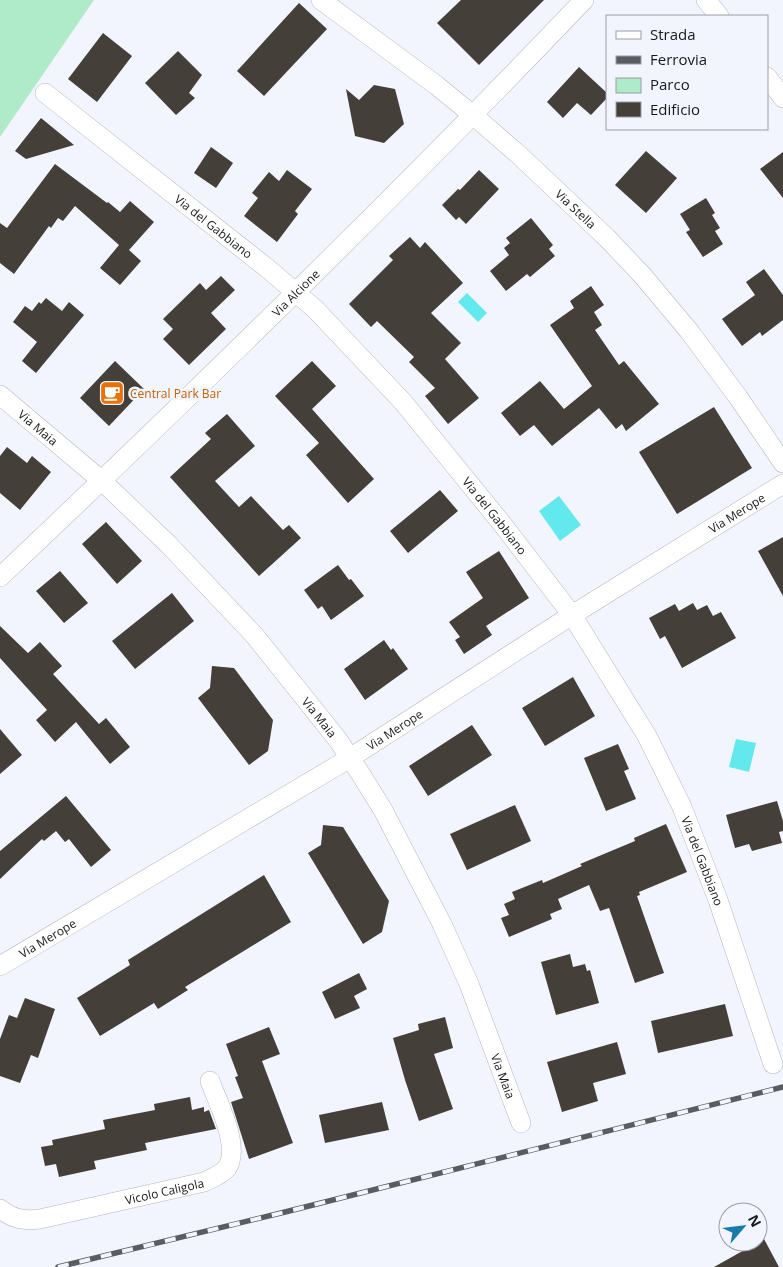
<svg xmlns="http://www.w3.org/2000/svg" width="783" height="1267" font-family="'Open Sans',sans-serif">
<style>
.green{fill:#b0ebc9}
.water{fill:#61e9ee}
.building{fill:#443f39}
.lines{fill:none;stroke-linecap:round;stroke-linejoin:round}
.minor-casing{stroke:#b4b6bf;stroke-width:20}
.minor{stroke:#fff;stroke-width:19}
.rail-casing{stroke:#5a5c61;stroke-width:5.5}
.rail{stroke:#f2f5fe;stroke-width:4;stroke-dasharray:11;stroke-linecap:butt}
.labels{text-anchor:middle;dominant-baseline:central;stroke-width:5;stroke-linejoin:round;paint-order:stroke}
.street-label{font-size:12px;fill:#18191c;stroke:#f2f5fe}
.food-label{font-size:12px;fill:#c56008;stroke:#f2f5fe;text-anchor:start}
</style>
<rect width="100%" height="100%" fill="#f2f5fe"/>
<polygon class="green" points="0,0 94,0 0,137"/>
<g class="water">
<polygon points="467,293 487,313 478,322 458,302"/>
<polygon points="559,496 581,525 560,541 539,511"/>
<polygon points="736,739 756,743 749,772 729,767"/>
</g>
<g class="building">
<polygon points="461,0 544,0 479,65 437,23"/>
<polygon points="299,3 327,29 264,96 237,71"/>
<polygon points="103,33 132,56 97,102 68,79"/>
<polygon points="178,51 202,75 189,93 195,98 176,115 145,83"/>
<polygon points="579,67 607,93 607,98 591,115 577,103 563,118 547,102"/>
<polygon points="374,85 395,89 404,124 384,143 355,136 346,89 359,100"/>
<polygon points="41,118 74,145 26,159 15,151"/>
<polygon points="211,147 233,163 216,188 194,173"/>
<polygon points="646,151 677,178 646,213 615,185"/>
<polygon points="783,152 783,198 760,169"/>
<polygon points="55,164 107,203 108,202 120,212 130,201 154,222 129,250 141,261 120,285 100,268 119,245 75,206 63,221 58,218 51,228 49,226 14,274 0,263 0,223 7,228"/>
<polygon points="287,170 312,189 295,211 298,214 277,242 244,216 258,198 252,193 269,172 279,181"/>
<polygon points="479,170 499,189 466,224 459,217 456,220 442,205 458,189 460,190"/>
<polygon points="706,198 715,213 712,215 720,228 715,231 723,244 703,257 686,232 690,230 680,214"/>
<polygon points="531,218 553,245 549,249 555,256 530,277 527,274 506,291 490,271 509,255 504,248 510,243 506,238"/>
<polygon points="410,237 420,248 425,242 463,283 431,313 461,343 445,359 479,398 448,424 425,396 435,388 409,362 414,357 377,321 371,327 349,304 393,260 389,256"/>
<polygon points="764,269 783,295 783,320 762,336 760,332 742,346 722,319 755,295 746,282"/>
<polygon points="221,276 235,290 211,313 226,329 189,365 163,339 173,329 163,319 200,283 206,290"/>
<polygon points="591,286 604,305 594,312 602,325 595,330 619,365 624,361 659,404 626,431 622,424 616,429 599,408 552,446 534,425 520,436 501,413 540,381 564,409 592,386 550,325 574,308 570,301"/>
<polygon points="46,298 62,311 69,302 84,315 36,373 22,361 37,342 13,322 25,306 32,311 39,302 41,304"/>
<polygon points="115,361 144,389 109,426 80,398"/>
<polygon points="312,361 336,386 312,409 374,479 348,503 306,455 319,443 275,396"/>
<polygon points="714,407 752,468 677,514 639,452"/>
<polygon points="227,414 255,446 215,481 239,507 251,496 283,530 289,525 301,538 259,576 170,477 211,439 205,433"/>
<polygon points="7,447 27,463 32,456 51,472 20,510 0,493 0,456"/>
<polygon points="440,490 458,511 408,553 390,531"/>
<polygon points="106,522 142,561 117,584 82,544"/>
<polygon points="783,537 783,596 758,551"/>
<polygon points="499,551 529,598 486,626 492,635 464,654 455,640 460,637 449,622 483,598 466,572"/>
<polygon points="338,565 349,580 351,579 364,596 331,620 322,606 318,609 304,590"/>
<polygon points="60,571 88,603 64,623 36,591"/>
<polygon points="172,593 194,621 135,669 112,641"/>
<polygon points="693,603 697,610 707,605 713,616 721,612 736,638 682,668 665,636 660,639 649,618 675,604 679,611"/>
<polygon points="0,626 28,653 40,642 62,666 53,674 99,724 106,718 130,747 110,764 76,722 55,742 36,720 47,710 0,658"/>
<polygon points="384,640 391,650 393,648 408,669 365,700 344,669"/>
<polygon points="212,666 234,668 273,720 268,751 249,765 198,698 210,688"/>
<polygon points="573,677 595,716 545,746 522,708"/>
<polygon points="472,725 492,755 428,796 409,766"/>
<polygon points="0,729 22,755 0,774"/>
<polygon points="618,744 629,769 624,771 636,799 606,811 584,758"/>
<polygon points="66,796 111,850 91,867 69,839 65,842 56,831 44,841 42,839 0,879 0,851"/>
<polygon points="777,801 783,821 783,831 779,832 782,843 752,851 749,844 735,848 726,815"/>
<polygon points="515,805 531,841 467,870 450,834"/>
<polygon points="666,824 687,872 639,892 640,895 637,896 664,973 635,983 609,908 600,911 589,885 558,899 562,909 550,914 552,919 509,937 501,918 509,915 504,904 515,899 512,892 542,880 543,883 582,866 580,864 635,841 634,838"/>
<polygon points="323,825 343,827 389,901 382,932 363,944 308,853 321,845"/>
<polygon points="264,875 291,922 185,987 188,990 158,1009 154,1003 100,1036 77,998 130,965 128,960"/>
<polygon points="570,954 573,967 585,964 587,971 590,970 599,1003 556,1015 541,962"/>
<polygon points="359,973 367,989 354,996 360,1008 335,1019 322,992"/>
<polygon points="25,998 55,1009 38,1058 31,1055 20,1083 0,1076 0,1039 9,1015 17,1018"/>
<polygon points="725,1004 733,1036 658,1053 651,1021"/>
<polygon points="445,1017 453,1048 434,1054 453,1109 419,1121 405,1080 393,1038 419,1030 418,1024"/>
<polygon points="269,1027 280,1054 262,1061 293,1143 249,1159 231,1102 243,1098 235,1077 238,1076 226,1044"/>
<polygon points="617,1042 626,1074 593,1083 598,1101 562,1112 547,1062"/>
<polygon points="190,1097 192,1110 204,1107 204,1112 209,1110 216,1129 145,1143 147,1150 94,1161 96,1169 59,1177 56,1164 45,1166 41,1147 53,1145 52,1140 105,1129 103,1120 155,1110 154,1104"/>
<polygon points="382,1102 389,1130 325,1143 319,1115"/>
<polygon points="764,1239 779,1267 714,1267"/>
</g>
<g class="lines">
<defs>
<g id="minor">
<path id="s1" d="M321 0 436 85 474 116 519 155 607 238 643 276 689 331 738 397 783 463"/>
<polyline points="706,0 719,16"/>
<polyline points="767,77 783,98"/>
<path id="s2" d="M45 93 267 268 315 309 403 402 503 525 572 615 647 736 682 807 718 900 773 1064"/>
<path id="s3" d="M0 395 102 481 168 544 255 636 338 740 360 773 383 810 442 924 469 984 521 1123"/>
<path id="s4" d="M0 577C199 389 395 198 584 0"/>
<path id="s5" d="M0 966 350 758 572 615 783 484"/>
<path id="s6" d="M0 1209C13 1219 24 1221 40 1219L204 1182C212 1178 221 1175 227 1168 241 1147 218 1103 210 1081"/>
</g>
</defs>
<use href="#minor" class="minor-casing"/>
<use href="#minor" class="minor"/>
<defs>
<polyline id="rail" points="58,1267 285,1212 783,1087"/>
</defs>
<use href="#rail" class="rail-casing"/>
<use href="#rail" class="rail"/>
</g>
<defs>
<symbol id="cafe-square" viewBox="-11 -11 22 22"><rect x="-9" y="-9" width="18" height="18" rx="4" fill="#e8710a" stroke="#f2f5fe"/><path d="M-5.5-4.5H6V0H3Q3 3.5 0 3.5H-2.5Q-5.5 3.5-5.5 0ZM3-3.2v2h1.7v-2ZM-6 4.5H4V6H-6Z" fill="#fff"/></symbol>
</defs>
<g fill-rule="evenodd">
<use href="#cafe-square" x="98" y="379" width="28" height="28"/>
</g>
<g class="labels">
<g class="street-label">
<text stroke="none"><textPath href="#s1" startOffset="330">Via Stella</textPath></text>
<text stroke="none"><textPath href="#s2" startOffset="215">Via del Gabbiano</textPath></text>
<text stroke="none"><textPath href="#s4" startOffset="410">Via Alcione</textPath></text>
<text stroke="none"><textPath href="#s3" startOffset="50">Via Maia</textPath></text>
<text stroke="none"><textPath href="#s5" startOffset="865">Via Merope</textPath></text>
<text stroke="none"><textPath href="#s2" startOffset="620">Via del Gabbiano</textPath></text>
<text stroke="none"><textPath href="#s3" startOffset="455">Via Maia</textPath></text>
<text stroke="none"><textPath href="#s5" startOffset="460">Via Merope</textPath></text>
<text stroke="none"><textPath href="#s2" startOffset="1025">Via del Gabbiano</textPath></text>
<text stroke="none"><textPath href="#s5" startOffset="55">Via Merope</textPath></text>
<text stroke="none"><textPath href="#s3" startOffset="860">Via Maia</textPath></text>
<text stroke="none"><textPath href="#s6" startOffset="170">Vicolo Caligola</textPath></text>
</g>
<g class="food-label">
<text x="130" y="393">Central Park Bar</text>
</g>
</g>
<rect x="606" y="15" width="162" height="115" fill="#f2f5fe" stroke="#9b9da4"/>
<rect x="616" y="31" width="25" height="8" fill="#ffffff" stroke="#9b9da4"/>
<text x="650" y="40" font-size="15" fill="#18191c">Strada</text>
<rect x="616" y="56" width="25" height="8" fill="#5a5c61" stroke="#9b9da4"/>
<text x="650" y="65" font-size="15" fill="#18191c">Ferrovia</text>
<rect x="616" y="78" width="25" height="15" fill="#b0ebc9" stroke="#9b9da4"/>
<text x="650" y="90" font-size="15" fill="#18191c">Parco</text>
<rect x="616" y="102" width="25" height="15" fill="#443f39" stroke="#9b9da4"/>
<text x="650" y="115" font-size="15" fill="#18191c">Edificio</text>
<g transform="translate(743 1227) rotate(62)"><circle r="24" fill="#f2f5fe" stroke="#9b9da4"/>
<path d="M0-4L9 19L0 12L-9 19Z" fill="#197ca8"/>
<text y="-8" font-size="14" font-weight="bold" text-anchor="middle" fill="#18191c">N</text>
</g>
</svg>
